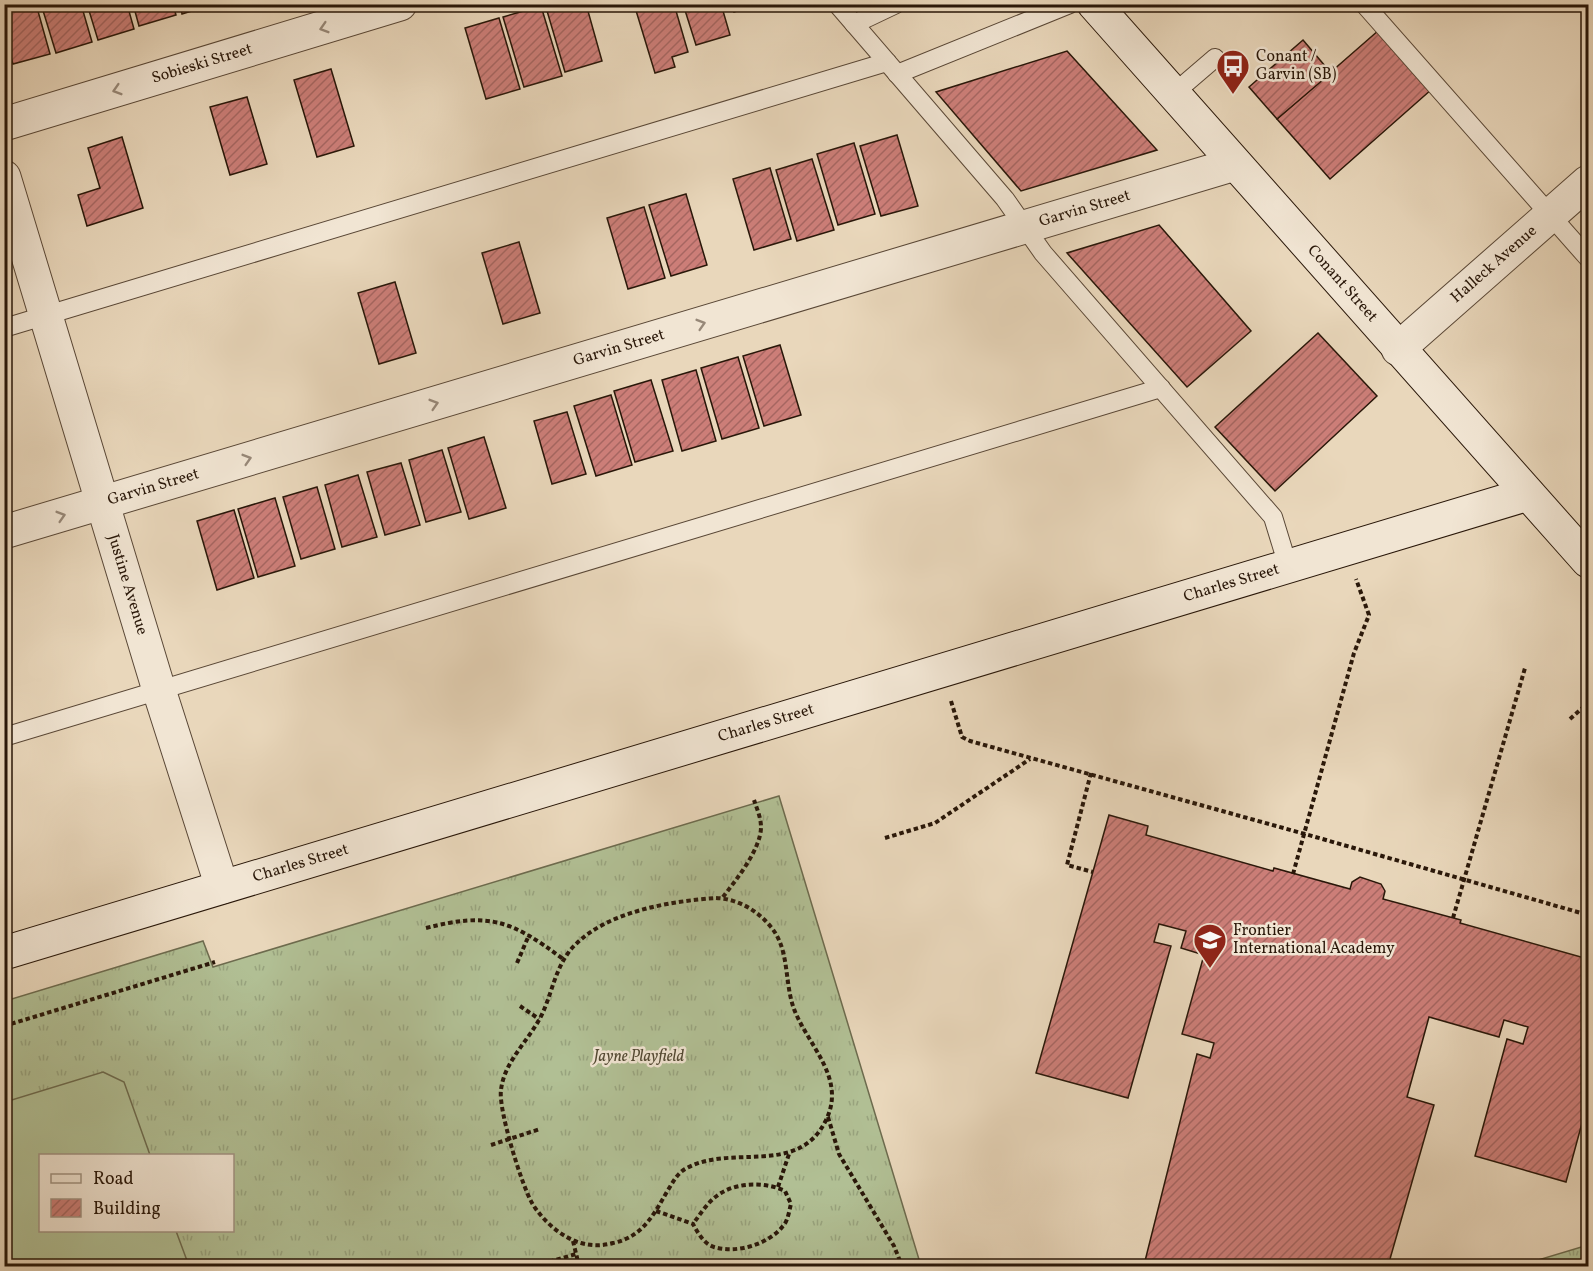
<svg xmlns="http://www.w3.org/2000/svg" width="1593" height="1271" font-family="Vollkorn,serif">
<style>
.grass{fill:url(#grass-tufts);stroke:#6d6b4e;stroke-width:1.5;fill-rule:evenodd}
.pitch{fill:#b1bf94;stroke:#6d6b4e;stroke-width:1.5}
.building{fill:url(#building-hatch);stroke:#291709;stroke-width:1.5}
.lines{fill:none;stroke-linecap:round;stroke-linejoin:round}
.lane-casing{stroke:#594736;stroke-width:20}
.street-casing{stroke:#594736;stroke-width:35}
.secondary-casing{stroke:#291709;stroke-width:35}
.path{stroke:#291709;stroke-width:4;stroke-dasharray:4.5 3;stroke-linecap:butt}
.lane{stroke:#f1e5d3;stroke-width:18}
.street{stroke:#f1e5d3;stroke-width:33}
.secondary{stroke:#f1e5d3;stroke-width:33}
.oneway{stroke:#978878}
.labels{text-anchor:middle;dominant-baseline:central;stroke-width:5;stroke-linejoin:round;paint-order:stroke}
.poi-label{font-size:16px;fill:#291709;stroke:#f1e5d3;text-anchor:start}
.street-label{font-size:16px;fill:#291709;stroke:#f1e5d3}
.park-label{font-size:16px;font-style:italic;fill:#524933;stroke:#f1e5d3}
</style>
<defs>
<pattern id="grass-tufts" width="24" height="20" patternUnits="userSpaceOnUse" patternTransform="scale(1.5)"><rect width="24" height="20" fill="#b1bf94"/><path d="M3 7l-1-3M5 7V3M7 7l1-3M15 17l-1-3M17 17v-4M19 17l1-3" fill="none" stroke="#98a37e"/></pattern>
<pattern id="building-hatch" width="6" height="6" patternUnits="userSpaceOnUse" patternTransform="scale(1.5)"><rect width="6" height="6" fill="#cc7e78"/><path d="M-1 1l2-2M0 6l6-6M5 7l2-2" fill="none" stroke="#a66661"/></pattern>
</defs>
<rect width="100%" height="100%" fill="#e9d7bb"/>
<filter id="stains"><feTurbulence type="fractalNoise" baseFrequency=".00333" numOctaves="4"/><feColorMatrix values="0 0 0 0 .2 0 0 0 0 .09 0 0 0 0 .02 0 0 0 .5 -.17"/></filter>
<radialGradient id="worn" r=".72"><stop offset=".6" stop-color="#630" stop-opacity="0"/><stop offset="1" stop-color="#630" stop-opacity=".3"/></radialGradient>
<g class="grass">
<path d="M779 796 921 1266H5V1001L203 941 213 967ZM40 1156H232V1230H40Z"/>
<polygon points="1588,1245 1588,1266 1518,1266"/>
</g>
<polygon class="pitch" points="103,1072 124,1082 150,1155 40,1156 40,1230 176,1231 189,1266 5,1266 5,1102"/>
<g class="building">
<polygon points="4,4 36,4 50,54 13,64 4,35"/>
<polygon points="41,4 81,4 92,42 56,53"/>
<polygon points="87,4 127,4 134,29 98,40"/>
<polygon points="133,4 173,4 176,15 139,26"/>
<polygon points="180,4 214,4 182,14"/>
<polygon points="545,4 586,4 602,61 565,72"/>
<polygon points="634,4 674,4 688,52 672,57 675,67 655,73"/>
<polygon points="683,4 721,4 730,35 696,45"/>
<polygon points="732,4 759,4 734,12"/>
<polygon points="541,6 562,76 524,87 503,17"/>
<polygon points="499,18 520,89 486,99 465,28"/>
<polygon points="1379,30 1432,89 1330,179 1277,119"/>
<polygon points="1303,40 1331,73 1277,119 1249,87"/>
<polygon points="1067,51 1157,150 1021,191 936,92"/>
<polygon points="331,69 354,146 317,157 294,80"/>
<polygon points="247,97 267,164 230,175 210,107"/>
<polygon points="897,135 918,206 881,216 860,146"/>
<polygon points="122,137 143,208 87,226 78,195 100,188 88,148"/>
<polygon points="854,143 875,214 838,225 817,154"/>
<polygon points="812,159 834,230 797,241 776,170"/>
<polygon points="770,168 791,239 754,250 733,179"/>
<polygon points="686,194 707,265 671,276 649,205"/>
<polygon points="644,207 665,278 628,289 607,218"/>
<polygon points="1159,225 1251,331 1187,387 1067,253"/>
<polygon points="519,242 540,313 503,324 482,253"/>
<polygon points="395,282 416,353 379,364 358,293"/>
<polygon points="1318,333 1377,396 1275,491 1215,427"/>
<polygon points="780,345 801,415 764,426 743,356"/>
<polygon points="738,357 759,428 722,439 701,368"/>
<polygon points="696,370 716,441 682,451 662,380"/>
<polygon points="651,380 673,451 635,462 614,391"/>
<polygon points="611,395 632,465 596,476 574,406"/>
<polygon points="567,412 586,474 552,484 534,421"/>
<polygon points="484,437 506,508 469,519 448,448"/>
<polygon points="442,450 461,512 426,522 409,460"/>
<polygon points="401,463 420,525 385,535 367,472"/>
<polygon points="358,475 377,537 342,547 325,485"/>
<polygon points="317,487 335,549 301,559 283,497"/>
<polygon points="275,498 295,566 258,577 238,509"/>
<polygon points="234,510 254,578 217,590 197,521"/>
<polygon points="1109,815 1148,826 1146,835 1273,871 1274,868 1350,889 1352,882 1360,877 1381,884 1385,891 1383,899 1461,920 1460,923 1588,959 1588,956 1588,1101 1566,1182 1475,1156 1507,1039 1523,1044 1528,1027 1504,1020 1499,1037 1429,1017 1407,1097 1434,1105 1388,1266 1164,1266 1145,1261 1197,1054 1210,1058 1214,1043 1182,1034 1204,955 1181,948 1186,931 1159,924 1154,942 1171,946 1128,1098 1036,1073"/>
</g>
<g class="lines">
<defs>
<g id="lane">
<polyline points="837,4 1005,199 1043,253 1273,517 1288,566"/>
<polyline points="1364,4 1588,258"/>
<polyline points="854,24 896,4"/>
<polyline points="897,74 1070,4"/>
<polyline points="1173,94 1215,58"/>
<polyline points="4,328 887,62"/>
<polyline points="4,737 1161,388"/>
</g>
<g id="street">
<path id="s1" d="M4 124 400 4"/>
<path id="s2" d="M4 177 159 690 222 887"/>
<path id="s3" d="M1398 349 1588 182"/>
<path id="s4" d="M4 532 1235 164"/>
</g>
<g id="secondary">
<path id="s5" d="M1094 4 1588 561"/>
<path id="s6" d="M4 953 1528 494"/>
</g>
</defs>
<use href="#lane" class="lane-casing"/>
<use href="#street" class="street-casing"/>
<use href="#secondary" class="secondary-casing"/>
<g class="path">
<polyline points="951,701 962,737 970,741 1305,834 1588,915"/>
<polyline points="1570,719 1588,703"/>
<polyline points="1091,773 1067,865 1093,872"/>
<polyline points="885,838 935,823 1030,759"/>
<polyline points="1293,874 1354,653 1369,615 1356,579"/>
<path d="M723 897C736 880 761 849 761 827 761 818 757 809 754 800"/>
<path d="M716 898C738 899 757 910 771 927 790 950 784 982 794 1009 808 1046 848 1079 825 1122 797 1177 730 1143 685 1169 677 1174 673 1182 668 1190 654 1214 643 1237 613 1243 602 1246 592 1246 581 1243 562 1238 542 1220 532 1203 522 1186 498 1109 501 1090 504 1063 526 1043 539 1020 553 995 554 965 576 944 609 911 672 901 716 898Z"/>
<polyline points="1453,918 1525,668"/>
<path d="M426 928C489 912 511 920 563 959"/>
<polyline points="517,963 529,935"/>
<polyline points="520,1006 539,1019"/>
<polyline points="4,1026 215,962"/>
<polyline points="828,1117 839,1154 894,1246 902,1266"/>
<polyline points="491,1145 540,1129"/>
<polyline points="778,1187 789,1154"/>
<path d="M656 1211 693 1224C698 1233 704 1244 714 1247 737 1254 769 1244 783 1226 788 1221 789 1211 791 1204L785 1191C766 1182 739 1182 721 1193 709 1200 701 1213 693 1224"/>
<polyline points="573,1241 579,1266"/>
<polyline points="535,1266 576,1254"/>
</g>
<use href="#lane" class="lane"/>
<use href="#street" class="street"/>
<use href="#secondary" class="secondary"/>
</g>
<defs><path id="oneway-chevron" d="M-2-3.5L2.5 0L-2 3.5" fill="none" stroke-width="1.6" stroke-linecap="round" stroke-linejoin="round" transform="scale(1.5)"/></defs>
<g class="oneway">
<use href="#oneway-chevron" transform="translate(324 28) rotate(163)"/>
<use href="#oneway-chevron" transform="translate(117 90) rotate(163)"/>
<use href="#oneway-chevron" transform="translate(701 324) rotate(-17)"/>
<use href="#oneway-chevron" transform="translate(434 404) rotate(-17)"/>
<use href="#oneway-chevron" transform="translate(247 459) rotate(-17)"/>
<use href="#oneway-chevron" transform="translate(61 516) rotate(-17)"/>
</g>
<defs>
<symbol id="bus-pin" viewBox="-11 -11 22 30"><path d="M0 17L-7.5 6A9.5 9.5 0 1 1 7.5 6Z" fill="#8f2418" stroke="#f1e5d3"/><path d="M-5-6H5V4H4V6H2V4H-2V6H-4V4H-5ZM-3.5-4V0h7V-4ZM-3.5 1.2v1.5H-2V1.2ZM2 1.2v1.5H3.5V1.2Z" fill="#fff"/></symbol>
<symbol id="school-pin" viewBox="-11 -11 22 30"><path d="M0 17L-7.5 6A9.5 9.5 0 1 1 7.5 6Z" fill="#8f2418" stroke="#f1e5d3"/><path d="M0-5L7-2L0 1L-7-2ZM-4 1L0 2.5L4 1V4Q0 6-4 4Z" fill="#fff"/></symbol>
</defs>
<g fill-rule="evenodd">
<use href="#bus-pin" x="1214" y="47" width="38" height="52"/>
<use href="#school-pin" x="1191" y="921" width="38" height="52"/>
</g>
<g class="labels">
<g class="poi-label">
<text x="1256" y="57">Conant /<tspan x="1256" dy="18">Garvin (SB)</tspan></text>
<text x="1233" y="931">Frontier<tspan x="1233" dy="18">International Academy</tspan></text>
</g>
<g class="street-label">
<text stroke="none"><textPath href="#s1" startOffset="207">Sobieski Street</textPath></text>
<text stroke="none"><textPath href="#s4" startOffset="1128">Garvin Street</textPath></text>
<text stroke="none"><textPath href="#s3" startOffset="128">Halleck Avenue</textPath></text>
<text stroke="none"><textPath href="#s5" startOffset="374">Conant Street</textPath></text>
<text stroke="none"><textPath href="#s4" startOffset="642">Garvin Street</textPath></text>
<text stroke="none"><textPath href="#s4" startOffset="156">Garvin Street</textPath></text>
<text stroke="none"><textPath href="#s6" startOffset="1282">Charles Street</textPath></text>
<text stroke="none"><textPath href="#s2" startOffset="426">Justine Avenue</textPath></text>
<text stroke="none"><textPath href="#s6" startOffset="796">Charles Street</textPath></text>
<text stroke="none"><textPath href="#s6" startOffset="310">Charles Street</textPath></text>
</g>
<g class="park-label">
<text x="639" y="1057">Jayne Playfield</text>
</g>
</g>
<rect width="1593" height="1271" fill="none" stroke="#e9d7bb" stroke-width="24"/>
<rect x="6" y="6" width="1581" height="1259" fill="none" stroke="#291709" stroke-width="3"/>
<rect x="12" y="12" width="1569" height="1247" fill="none" stroke="#291709" stroke-width="1.5"/>
<rect x="39" y="1154" width="195" height="78" fill="#f1e5d3" stroke="#a19382" stroke-width="1.5"/>
<rect x="51" y="1174" width="30" height="9" fill="#f1e5d3" stroke="#a19382" stroke-width="1.5"/>
<text x="93" y="1184" font-size="18" fill="#291709">Road</text>
<rect x="51" y="1199" width="30" height="18" fill="url(#building-hatch)" stroke="#a19382" stroke-width="1.5"/>
<text x="93" y="1214" font-size="18" fill="#291709">Building</text>
<rect width="100%" height="100%" filter="url(#stains)"/>
<rect width="100%" height="100%" fill="url(#worn)"/>
</svg>
